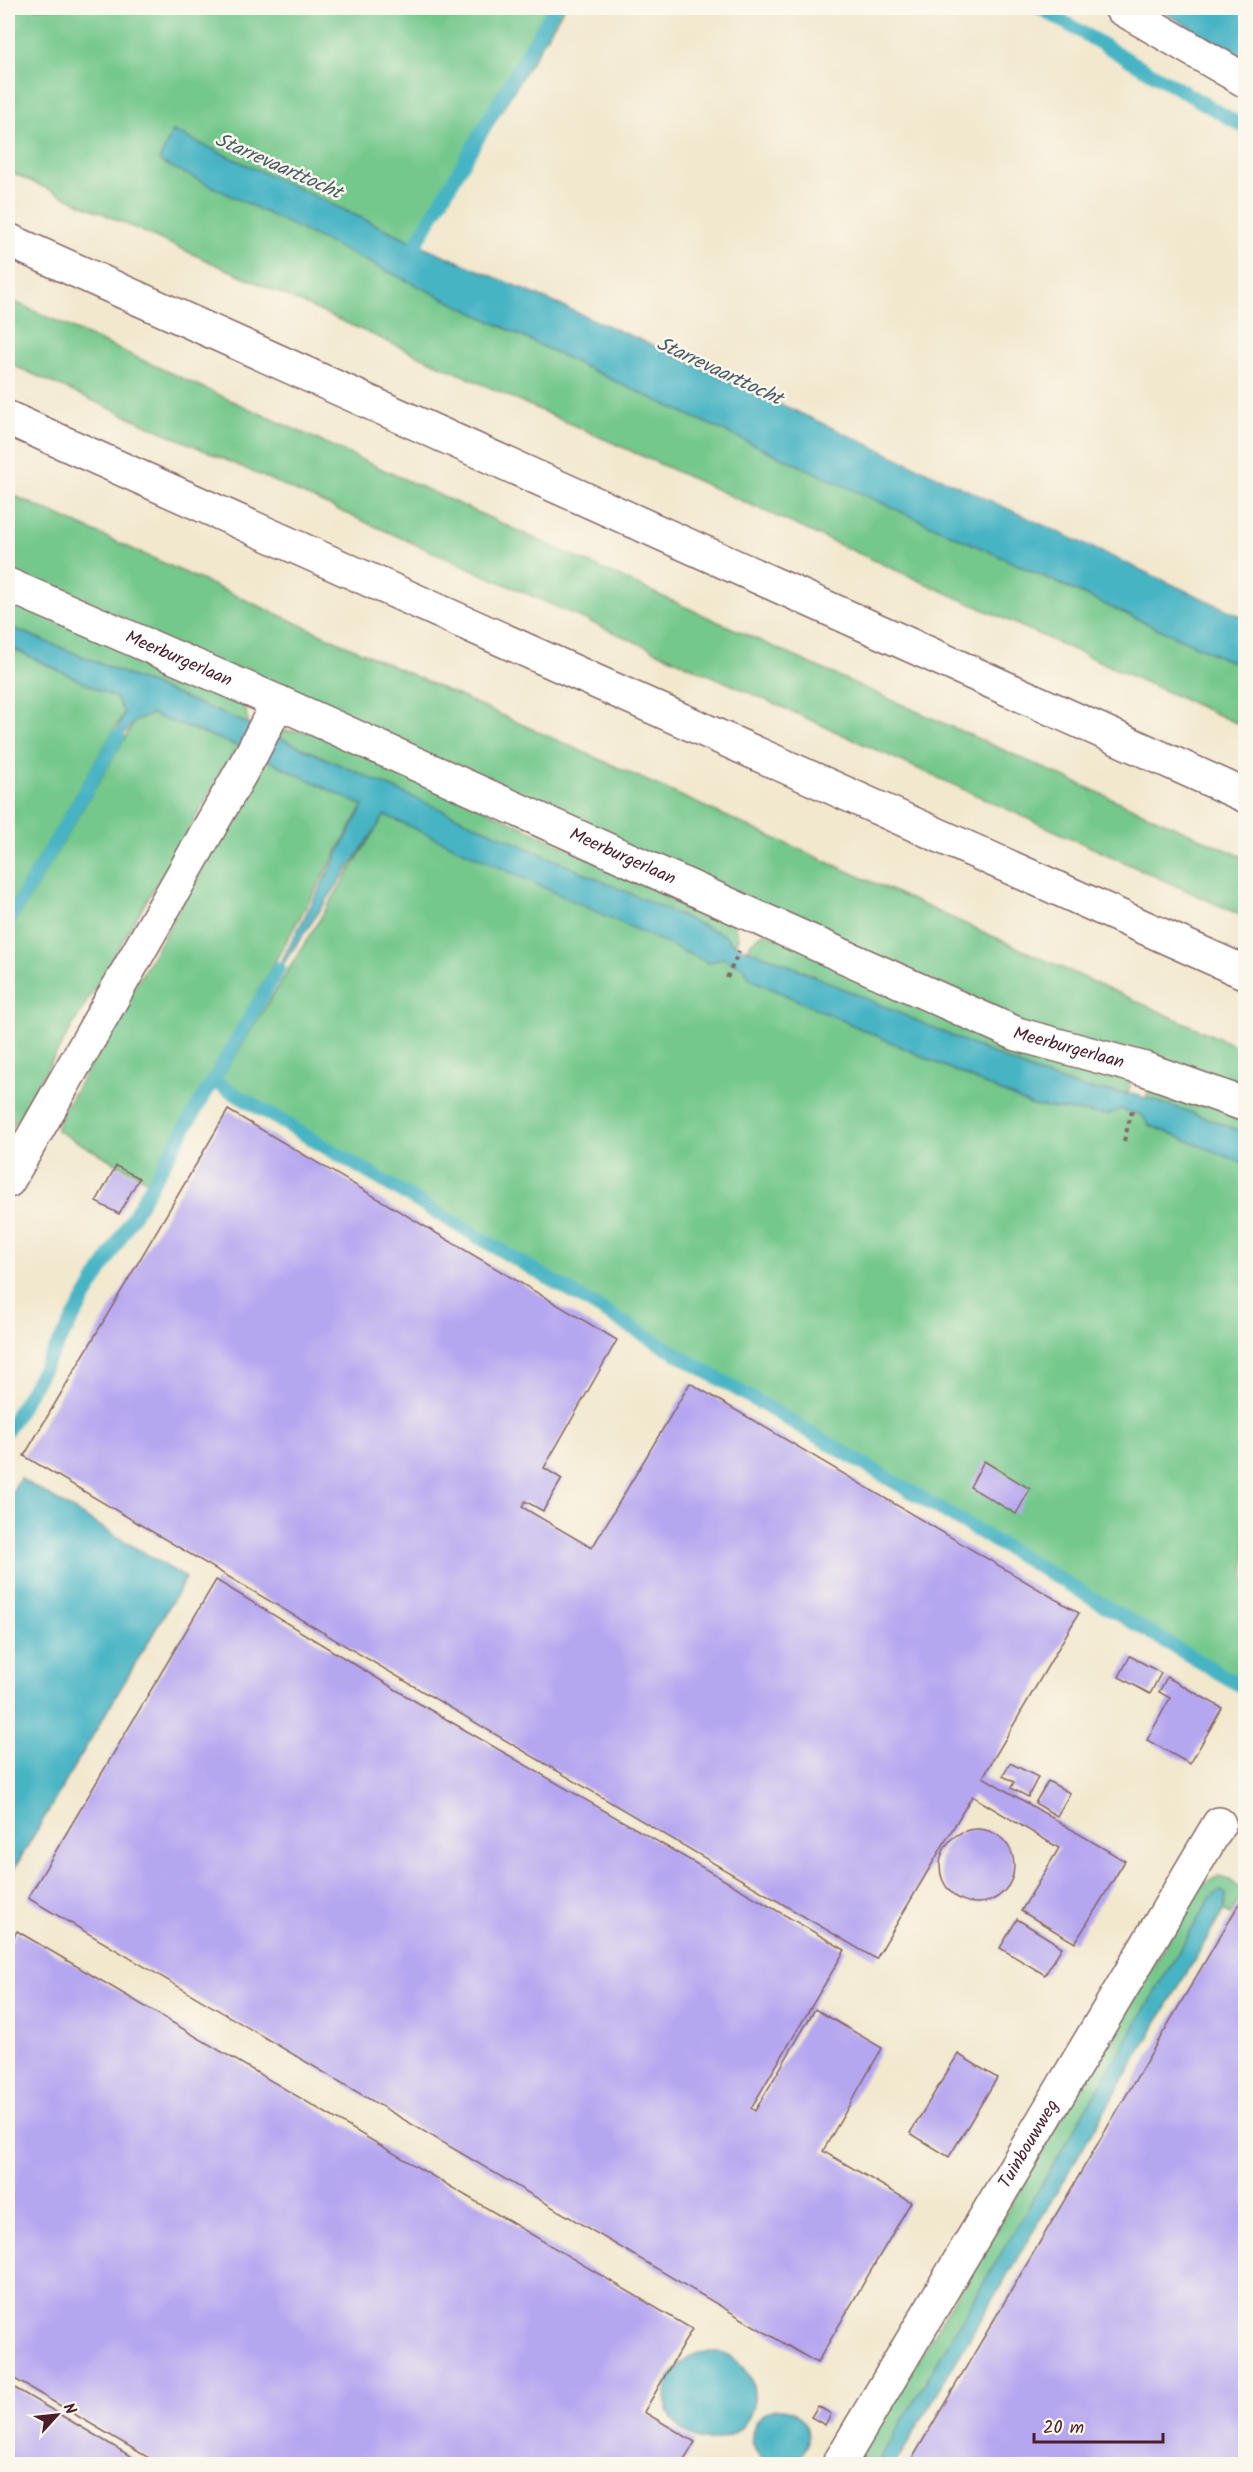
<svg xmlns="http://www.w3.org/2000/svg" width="1253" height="2472" font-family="Kalam,sans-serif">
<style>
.green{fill:#74c88c;stroke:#5f745c;stroke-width:1.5}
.water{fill:#47b4c4;stroke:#486a78;stroke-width:1.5}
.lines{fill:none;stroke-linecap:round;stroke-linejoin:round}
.stream{stroke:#47b4c4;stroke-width:14}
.building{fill:#b5a6f0}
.minor-casing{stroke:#856564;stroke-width:36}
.highway-casing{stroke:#856564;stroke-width:36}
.path{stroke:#856564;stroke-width:4;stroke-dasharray:4.5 4.5;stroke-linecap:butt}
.minor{stroke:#fff;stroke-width:33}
.highway{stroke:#fff;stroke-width:33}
.labels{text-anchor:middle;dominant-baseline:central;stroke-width:5;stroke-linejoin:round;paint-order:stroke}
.street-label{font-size:18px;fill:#4a1f2b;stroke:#fbf7ec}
.water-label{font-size:20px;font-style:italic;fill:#495b68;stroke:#fbf7ec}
</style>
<rect width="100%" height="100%" fill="#fbf7ec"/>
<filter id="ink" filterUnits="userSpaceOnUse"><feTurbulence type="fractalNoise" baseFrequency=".0167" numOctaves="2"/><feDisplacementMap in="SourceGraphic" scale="12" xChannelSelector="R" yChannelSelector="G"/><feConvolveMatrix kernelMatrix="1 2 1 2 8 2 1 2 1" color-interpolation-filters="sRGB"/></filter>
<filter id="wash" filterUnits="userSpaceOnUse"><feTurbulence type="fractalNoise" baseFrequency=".008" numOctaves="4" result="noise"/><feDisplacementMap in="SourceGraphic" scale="24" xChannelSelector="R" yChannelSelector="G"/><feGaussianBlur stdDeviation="1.35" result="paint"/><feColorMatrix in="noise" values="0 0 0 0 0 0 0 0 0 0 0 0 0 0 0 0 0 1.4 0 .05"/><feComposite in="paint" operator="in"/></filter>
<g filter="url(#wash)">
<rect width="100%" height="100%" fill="#f2e8ce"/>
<g class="green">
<polygon points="8,8 564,8 420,245 173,131 160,161 625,386 1245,668 1245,727 8,171"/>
<polygon points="8,299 822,669 1245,858 1245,917 795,713 8,363"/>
<polygon points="8,493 1245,1050 1245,1097 1023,1024 8,576"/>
<polygon points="8,600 240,696 246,710 248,724 8,626"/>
<polygon points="8,646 116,698 124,713 8,910"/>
<polygon points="151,714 238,746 8,1135 8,934 135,721"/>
<polygon points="285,731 319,732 734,925 738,937 735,945 729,941 726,936 275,736"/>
<polygon points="266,758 363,806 150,1182 56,1130 63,1112"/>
<polygon points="385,814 709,963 722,957 743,967 750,979 1033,1106 1120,1109 1142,1115 1149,1125 1245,1164 1245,1683 220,1080"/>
<polygon points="764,932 1127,1078 1130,1085 1128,1093 1082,1088 1039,1074 784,963 748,950 751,943"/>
<polygon points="1157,1084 1245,1116 1245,1133 1187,1111 1146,1098 1150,1089"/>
<polygon points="1218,1877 1230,1880 1244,1892 1230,1915 1224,1910 1226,1894 1211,1897 877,2464 856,2464 1201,1885"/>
</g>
<g class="water">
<polygon points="1156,8 1245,8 1245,59"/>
<polygon points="173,131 420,245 650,344 1245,618 1245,668 625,386 159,161"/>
<polygon points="8,626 248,724 726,936 729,941 735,945 784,963 1039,1074 1082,1088 1136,1095 1187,1111 1245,1133 1245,1164 1149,1125 1142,1115 1120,1109 1107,1115 1033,1106 750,979 743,967 722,958 709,963 385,815 270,983 363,806 238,746 151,714 135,721 109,750 124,713 116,698 8,646"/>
<polygon points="20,1478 186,1578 8,1879 8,1499"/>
<polygon points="1221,1891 1226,1894 1224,1910 895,2464 877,2464 1211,1897"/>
<circle cx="710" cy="2396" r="44"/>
<circle cx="780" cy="2437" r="28"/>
</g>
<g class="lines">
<g class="stream">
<polyline points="1040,8 1246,128"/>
<polyline points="413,249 554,8"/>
<polyline points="8,922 118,736"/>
<polyline points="213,1081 1246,1689"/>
<polyline points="8,1429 279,968"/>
</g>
</g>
<g id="blocks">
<g class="building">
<polygon points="228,1110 617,1340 544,1468 562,1479 543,1511 525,1501 522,1507 592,1548 690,1383 1079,1613 983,1777 1125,1861 1075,1943 1021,1911 1059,1848 972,1796 876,1959 24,1456"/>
<polygon points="116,1166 139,1178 119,1214 96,1202"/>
<polygon points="984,1461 1030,1489 1016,1514 970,1487"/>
<polygon points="216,1580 408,1697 845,1950 751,2108 755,2111 815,2009 882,2048 823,2151 911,2202 817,2363 28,1898"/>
<polygon points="1130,1656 1161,1673 1150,1694 1119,1677"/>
<polygon points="1167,1677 1222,1708 1190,1764 1147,1740 1170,1698 1159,1692"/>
<polygon points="1010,1763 1038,1777 1028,1797 1011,1788 1014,1782 1003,1776"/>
<polygon points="1048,1781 1070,1793 1057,1816 1035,1803"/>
<circle cx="977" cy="1866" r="37"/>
<polygon points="1246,1892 1246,2464 909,2464"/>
<polygon points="1017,1919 1062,1947 1045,1975 1000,1948"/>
<polygon points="17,1931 692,2329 644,2412 695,2442 682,2464 159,2464 8,2375 8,1948"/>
<polygon points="958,2054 997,2078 949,2157 910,2133"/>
<polygon points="8,2384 144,2464 8,2464"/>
<polygon points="818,2406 831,2414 825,2425 811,2417"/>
</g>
</g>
</g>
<g filter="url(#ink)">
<use href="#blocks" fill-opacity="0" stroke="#856564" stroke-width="1.5"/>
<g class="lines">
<defs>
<g id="minor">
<polyline points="1121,8 1246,81"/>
<path id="s1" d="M8 585 278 702 1017 1034 1145 1069 1246 1105"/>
<polyline points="8,1181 252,753 278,702"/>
<path id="s2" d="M839 2464 1219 1824"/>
</g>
<g id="highway">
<polyline points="8,240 1246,796"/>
<polyline points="8,418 1246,973"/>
</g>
</defs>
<use href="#minor" class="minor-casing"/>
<use href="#highway" class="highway-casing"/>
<g class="path">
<polyline points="727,978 739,951"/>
<polyline points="1124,1141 1133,1107"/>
</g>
<use href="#minor" class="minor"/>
<use href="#highway" class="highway"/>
</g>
</g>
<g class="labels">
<g class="street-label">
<text stroke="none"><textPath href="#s1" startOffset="186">Meerburgerlaan</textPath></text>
<text stroke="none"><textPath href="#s1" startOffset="672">Meerburgerlaan</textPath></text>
<text stroke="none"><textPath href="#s1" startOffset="1158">Meerburgerlaan</textPath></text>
<text stroke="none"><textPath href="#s2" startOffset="372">Tuinbouwweg</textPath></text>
</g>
<g class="water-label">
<text transform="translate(278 167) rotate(24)">Starrevaarttocht</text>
<text transform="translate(719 372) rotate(25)">Starrevaarttocht</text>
</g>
</g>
<rect width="1253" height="2472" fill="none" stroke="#fbf7ec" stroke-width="30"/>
<g transform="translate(57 2415) rotate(63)" stroke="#fbf7ec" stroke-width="4.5" paint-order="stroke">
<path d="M0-4.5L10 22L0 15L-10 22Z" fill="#4a1f2b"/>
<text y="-9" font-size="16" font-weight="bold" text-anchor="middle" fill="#4a1f2b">N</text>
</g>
<path d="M1034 2433v9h129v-9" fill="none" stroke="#4a1f2b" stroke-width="3"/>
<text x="1043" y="2433" font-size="18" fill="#4a1f2b" stroke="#fbf7ec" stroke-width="4.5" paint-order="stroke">20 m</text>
</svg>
